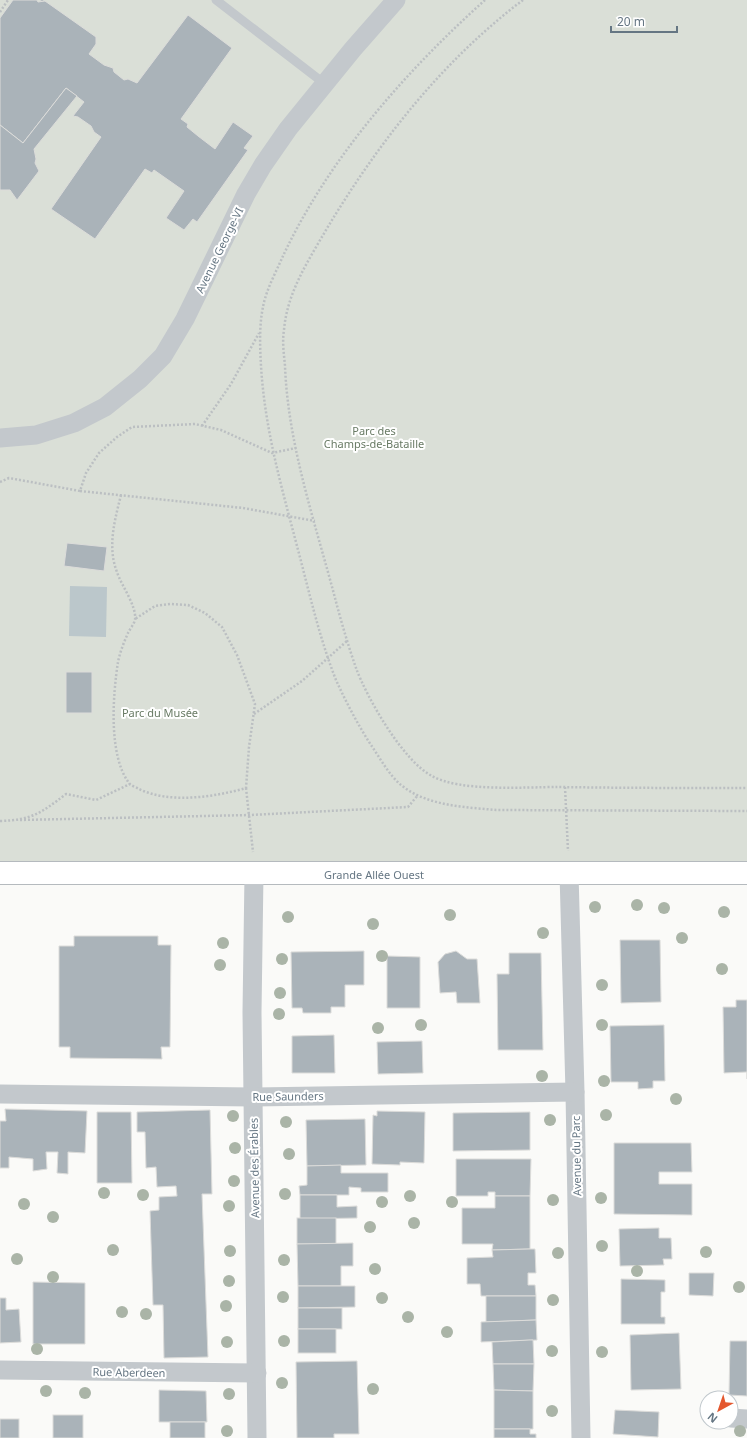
<svg xmlns="http://www.w3.org/2000/svg" width="747" height="1438" font-family="'Noto Sans',sans-serif">
<style>
.green{fill:#dadfd7}
.water{fill:#bbc7cb}
.building{fill:#aab3b9;stroke:#dcdcda}
.lines{fill:none;stroke-linecap:round;stroke-linejoin:round}
.primary-casing{stroke:#b5babe;stroke-width:24}
.path{stroke:#bbbfc2;stroke-width:2.5;stroke-dasharray:2 2;stroke-linecap:butt}
.service{stroke:#c3c8cc;stroke-width:9}
.minor{stroke:#c3c8cc;stroke-width:19}
.primary{stroke:#fff;stroke-width:22}
.tree{fill:#aab4a7}
.labels{text-anchor:middle;dominant-baseline:central;stroke-width:4;stroke-linejoin:round;paint-order:stroke}
.street-label{font-size:11px;fill:#657683;stroke:#fff}
.park-label{font-size:11px;fill:#687a64;stroke:#fff}
</style>
<rect width="100%" height="100%" fill="#fafaf8"/>
<polygon class="green" points="0,0 747,0 747,874 0,873"/>
<polygon class="water" points="70,586 107,587 106,637 69,636"/>
<g class="building">
<polygon points="13,0 37,0 38,2 45,1 96,37 96,44 89,54 104,65 113,68 114,72 124,80 128,79 137,83 188,15 232,48 181,119 188,124 187,127 198,136 215,149 233,122 253,136 244,148 248,150 197,222 193,219 184,230 166,218 184,191 154,170 152,173 145,169 95,239 51,209 101,137 94,132 91,126 78,117 73,116 84,102 66,88 23,143 0,125 0,18"/>
<polygon points="66,88 77,96 34,149 36,159 35,163 39,171 17,200 10,190 0,190 0,125 23,143"/>
<polygon points="67,543 107,547 104,571 64,566"/>
<rect x="66" y="672" width="26" height="41"/>
<polygon points="74,936 158,936 158,945 171,945 170,1047 161,1047 162,1059 70,1058 70,1047 59,1047 59,946 74,946"/>
<polygon points="620,940 660,940 661,1002 621,1003"/>
<polygon points="364,951 364,985 345,985 345,1007 331,1007 331,1013 303,1013 302,1008 292,1008 291,952"/>
<polygon points="456,951 467,959 477,959 480,1003 457,1003 456,992 440,993 438,962 445,954"/>
<polygon points="509,953 541,953 543,1050 498,1050 497,974 509,974"/>
<polygon points="387,956 420,957 420,1008 387,1008"/>
<polygon points="736,1000 747,1000 747,1079 747,1072 724,1073 723,1007 736,1007"/>
<polygon points="664,1025 665,1081 653,1081 653,1088 638,1089 638,1082 611,1082 610,1026"/>
<polygon points="334,1035 335,1073 292,1073 292,1036"/>
<polygon points="422,1041 423,1073 378,1074 377,1042"/>
<polygon points="5,1109 87,1111 85,1153 68,1152 68,1174 57,1173 58,1152 46,1152 47,1169 33,1171 33,1159 9,1157 9,1168 0,1168 0,1121 6,1121"/>
<polygon points="210,1110 212,1194 202,1194 208,1357 164,1358 163,1305 153,1305 150,1211 159,1210 159,1197 177,1196 176,1186 157,1187 156,1167 146,1168 145,1132 137,1132 137,1112"/>
<polygon points="377,1111 425,1112 424,1163 400,1162 400,1165 372,1164 373,1115 377,1116"/>
<polygon points="97,1112 131,1112 132,1183 97,1183"/>
<polygon points="530,1112 530,1150 453,1151 453,1113"/>
<polygon points="365,1119 366,1165 307,1166 306,1120"/>
<polygon points="614,1143 691,1143 692,1172 659,1172 659,1184 692,1184 692,1215 614,1214"/>
<polygon points="456,1159 531,1159 530,1196 495,1196 495,1192 488,1192 488,1196 456,1196"/>
<polygon points="341,1165 341,1173 388,1173 388,1192 361,1192 361,1188 349,1187 349,1195 300,1195 299,1186 307,1185 307,1166"/>
<polygon points="300,1195 337,1195 337,1207 357,1206 357,1218 300,1219"/>
<polygon points="495,1196 530,1196 530,1249 492,1250 493,1244 462,1244 462,1208 495,1208"/>
<rect x="297" y="1218" width="39" height="26"/>
<polygon points="659,1228 659,1238 671,1238 672,1259 663,1259 664,1265 620,1266 619,1229"/>
<polygon points="353,1243 353,1266 341,1266 341,1286 298,1286 297,1244"/>
<polygon points="530,1249 535,1249 536,1273 528,1273 528,1285 535,1285 536,1296 481,1296 480,1284 467,1284 467,1258 493,1257 492,1250"/>
<polygon points="689,1273 714,1273 713,1296 689,1295"/>
<polygon points="621,1279 665,1280 665,1292 661,1292 661,1317 665,1317 665,1324 621,1324"/>
<polygon points="33,1282 85,1283 85,1344 33,1344"/>
<polygon points="298,1286 355,1286 355,1307 298,1308"/>
<polygon points="486,1296 536,1296 536,1320 486,1322"/>
<polygon points="0,1298 6,1298 6,1310 19,1309 21,1342 0,1343"/>
<rect x="298" y="1308" width="44" height="21"/>
<polygon points="536,1320 537,1340 481,1342 481,1322"/>
<rect x="298" y="1329" width="38" height="24"/>
<polygon points="679,1333 681,1389 631,1390 630,1335"/>
<polygon points="529,1340 533,1340 534,1364 493,1364 492,1342"/>
<polygon points="730,1341 747,1341 747,1396 729,1395"/>
<polygon points="357,1361 359,1434 334,1434 334,1438 297,1438 296,1362"/>
<polygon points="493,1364 534,1364 533,1391 494,1390"/>
<polygon points="159,1390 206,1391 207,1422 159,1422"/>
<polygon points="494,1390 533,1391 533,1429 494,1429"/>
<polygon points="615,1410 659,1412 658,1437 613,1434"/>
<rect x="53" y="1415" width="30" height="23"/>
<rect x="0" y="1419" width="19" height="19"/>
<rect x="170" y="1422" width="35" height="16"/>
<polygon points="494,1429 530,1429 530,1434 536,1434 536,1438 494,1438"/>
</g>
<g class="lines">
<defs>
<polyline id="primary" points="0,873 747,873"/>
</defs>
<use href="#primary" class="primary-casing"/>
<g class="path">
<polyline points="42,0 42,1"/>
<path d="M485 0C405 72 329 158 283 256 276 272 266 290 263 307 259 326 260 347 261 366 265 430 281 485 297 546 309 591 319 637 336 680 346 702 358 725 371 745 380 758 389 775 401 785 427 806 464 807 496 810L747 811"/>
<path d="M523 0C442 61 378 143 326 230 308 261 287 293 284 330 282 342 284 354 285 366 288 445 315 522 335 598 341 621 348 645 356 668 367 698 403 761 432 776 460 792 525 787 558 787 621 788 684 788 747 788"/>
<polyline points="0,12 8,0"/>
<polyline points="202,426 231,384 259,333"/>
<polyline points="0,482 9,478 80,491 86,473 99,453 117,437 132,427 195,424 221,430 272,453 296,448"/>
<polyline points="80,491 243,508 315,521"/>
<path d="M121 495C115 519 107 547 117 572 121 585 137 606 135 620 134 624 130 629 128 633 124 642 120 652 118 662 113 694 108 755 129 783 131 786 136 787 139 789 170 804 214 797 246 788L249 747 255 704 237 655 222 627 205 613 188 605 170 604 155 606 135 619"/>
<polyline points="254,714 302,681 347,641"/>
<polyline points="565,787 568,851"/>
<polyline points="246,788 253,852"/>
<polyline points="20,820 250,815 408,807 418,795"/>
<path d="M0 821C32 820 41 813 66 794L96 800 130 784"/>
</g>
<polyline class="service" points="216,0 325,84"/>
<g class="minor">
<polyline points="0,438 36,435 74,423 105,407 140,379 163,356 185,319 246,194 263,165 288,129 353,49 396,0"/>
<polyline points="569,873 575,1092 581,1438"/>
<polyline points="254,874 252,1012 257,1438"/>
<polyline points="0,1094 253,1097 575,1092"/>
<polyline points="0,1370 257,1373"/>
<polyline points="731,1418 747,1419"/>
</g>
<use href="#primary" class="primary"/>
</g>
<g class="tree">
<circle cx="637" cy="905" r="6"/>
<circle cx="595" cy="907" r="6"/>
<circle cx="664" cy="908" r="6"/>
<circle cx="724" cy="912" r="6"/>
<circle cx="450" cy="915" r="6"/>
<circle cx="288" cy="917" r="6"/>
<circle cx="373" cy="924" r="6"/>
<circle cx="543" cy="933" r="6"/>
<circle cx="682" cy="938" r="6"/>
<circle cx="223" cy="943" r="6"/>
<circle cx="382" cy="956" r="6"/>
<circle cx="282" cy="959" r="6"/>
<circle cx="220" cy="965" r="6"/>
<circle cx="722" cy="969" r="6"/>
<circle cx="602" cy="985" r="6"/>
<circle cx="280" cy="993" r="6"/>
<circle cx="279" cy="1014" r="6"/>
<circle cx="421" cy="1025" r="6"/>
<circle cx="602" cy="1025" r="6"/>
<circle cx="378" cy="1028" r="6"/>
<circle cx="542" cy="1076" r="6"/>
<circle cx="604" cy="1081" r="6"/>
<circle cx="676" cy="1099" r="6"/>
<circle cx="606" cy="1115" r="6"/>
<circle cx="233" cy="1116" r="6"/>
<circle cx="550" cy="1120" r="6"/>
<circle cx="286" cy="1122" r="6"/>
<circle cx="235" cy="1148" r="6"/>
<circle cx="289" cy="1154" r="6"/>
<circle cx="234" cy="1181" r="6"/>
<circle cx="104" cy="1193" r="6"/>
<circle cx="285" cy="1194" r="6"/>
<circle cx="143" cy="1195" r="6"/>
<circle cx="410" cy="1196" r="6"/>
<circle cx="601" cy="1198" r="6"/>
<circle cx="553" cy="1200" r="6"/>
<circle cx="382" cy="1202" r="6"/>
<circle cx="452" cy="1202" r="6"/>
<circle cx="24" cy="1204" r="6"/>
<circle cx="229" cy="1206" r="6"/>
<circle cx="53" cy="1217" r="6"/>
<circle cx="414" cy="1223" r="6"/>
<circle cx="370" cy="1227" r="6"/>
<circle cx="602" cy="1246" r="6"/>
<circle cx="113" cy="1250" r="6"/>
<circle cx="230" cy="1251" r="6"/>
<circle cx="706" cy="1252" r="6"/>
<circle cx="558" cy="1253" r="6"/>
<circle cx="17" cy="1259" r="6"/>
<circle cx="284" cy="1260" r="6"/>
<circle cx="375" cy="1269" r="6"/>
<circle cx="637" cy="1271" r="6"/>
<circle cx="53" cy="1277" r="6"/>
<circle cx="229" cy="1281" r="6"/>
<circle cx="739" cy="1287" r="6"/>
<circle cx="283" cy="1297" r="6"/>
<circle cx="382" cy="1298" r="6"/>
<circle cx="553" cy="1300" r="6"/>
<circle cx="226" cy="1306" r="6"/>
<circle cx="122" cy="1312" r="6"/>
<circle cx="146" cy="1314" r="6"/>
<circle cx="408" cy="1317" r="6"/>
<circle cx="447" cy="1332" r="6"/>
<circle cx="284" cy="1341" r="6"/>
<circle cx="227" cy="1342" r="6"/>
<circle cx="37" cy="1349" r="6"/>
<circle cx="552" cy="1351" r="6"/>
<circle cx="602" cy="1352" r="6"/>
<circle cx="282" cy="1383" r="6"/>
<circle cx="373" cy="1389" r="6"/>
<circle cx="46" cy="1391" r="6"/>
<circle cx="85" cy="1393" r="6"/>
<circle cx="229" cy="1394" r="6"/>
<circle cx="552" cy="1411" r="6"/>
<circle cx="227" cy="1431" r="6"/>
<circle cx="740" cy="1431" r="6"/>
</g>
<g class="labels">
<g class="street-label">
<text transform="translate(219 250) rotate(-64)">Avenue George-VI</text>
<text x="374" y="874">Grande Allée Ouest</text>
<text transform="translate(288 1096) rotate(-1)">Rue Saunders</text>
<text transform="translate(576 1156) rotate(-91)">Avenue du Parc</text>
<text transform="translate(254 1168) rotate(-91)">Avenue des Érables</text>
<text transform="translate(129 1372) rotate(1)">Rue Aberdeen</text>
</g>
<g class="park-label">
<text x="374" y="430">Parc des<tspan x="374" dy="13">Champs-de-Bataille</tspan></text>
<text x="160" y="712">Parc du Musée</text>
</g>
</g>
<g transform="translate(719 1410) rotate(220)"><circle r="19" fill="#ffffff" stroke="#c1c8cd"/>
<path d="M0-3L7 15L0 10L-7 15Z" fill="#e4572e"/>
<text y="-6" font-size="11" font-weight="bold" text-anchor="middle" fill="#657683">N</text>
</g>
<path d="M611 26v6h66v-6" fill="none" stroke="#657683" stroke-width="2"/>
<text x="617" y="26" font-size="12" fill="#657683" stroke="#ffffff" stroke-width="3" paint-order="stroke">20 m</text>
</svg>
